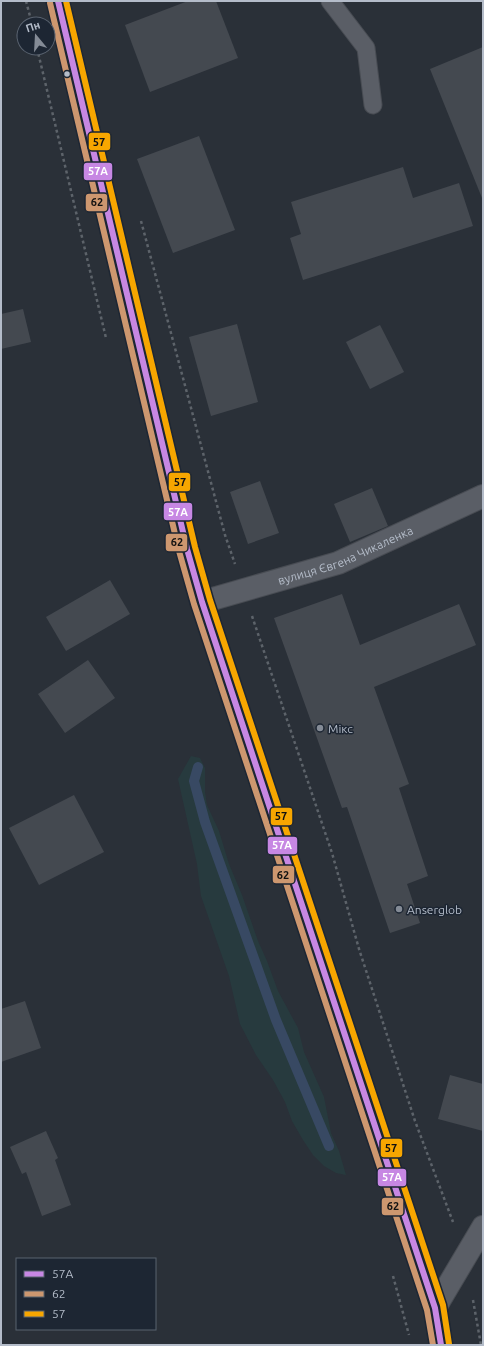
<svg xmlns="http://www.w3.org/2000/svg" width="484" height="1346" font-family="Ubuntu,sans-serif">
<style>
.green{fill:#273a3e}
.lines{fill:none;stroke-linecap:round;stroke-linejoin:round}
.stream{stroke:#384963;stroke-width:10}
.building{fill:#444950}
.lane-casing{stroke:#484c53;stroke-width:19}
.street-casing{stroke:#484c53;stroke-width:24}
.secondary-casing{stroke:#484c53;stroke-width:24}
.path{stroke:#5d636a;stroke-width:2.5;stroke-dasharray:3 3;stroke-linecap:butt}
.lane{stroke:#5a5e66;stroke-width:17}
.street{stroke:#5a5e66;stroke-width:22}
.secondary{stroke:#595d64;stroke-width:22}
.bus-1-casing{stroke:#1d2633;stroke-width:9}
.bus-2-casing{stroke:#1d2633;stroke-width:9}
.bus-3-casing{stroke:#1d2633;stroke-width:9}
.bus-1{stroke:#c787e3;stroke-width:6}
.bus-2{stroke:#cd976f;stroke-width:6}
.bus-3{stroke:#f7a600;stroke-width:6}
.bus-dot{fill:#b4bcc9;stroke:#1d2633;stroke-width:1.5}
.poi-dot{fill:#848b96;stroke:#1d2633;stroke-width:1.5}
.labels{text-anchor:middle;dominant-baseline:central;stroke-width:3;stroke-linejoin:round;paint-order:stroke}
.street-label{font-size:12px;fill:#b4bcc9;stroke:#1d2633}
.poi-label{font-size:12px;fill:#b4bcc9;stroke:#1d2633;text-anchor:start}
.line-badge{stroke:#1d2633;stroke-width:1.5}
.badge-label{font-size:11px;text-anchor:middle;font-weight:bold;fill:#fff}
.pale-badge-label{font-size:11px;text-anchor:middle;font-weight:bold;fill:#111}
</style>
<rect width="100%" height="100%" fill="#2a3038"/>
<polygon class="green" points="191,756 200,758 205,768 205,792 207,805 219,831 229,864 242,895 258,941 267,961 278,991 298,1028 304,1052 324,1097 331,1133 339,1151 346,1175 336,1173 324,1166 313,1155 303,1140 292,1121 285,1102 273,1080 256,1055 240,1024 229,976 201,896 197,864 178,779"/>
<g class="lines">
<polyline class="stream" points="198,767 194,781 205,822 276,1020 329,1146"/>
</g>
<g class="building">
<polygon points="188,1 216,1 238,58 150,92 125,25"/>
<polygon points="483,47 483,198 482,198 430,69"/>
<polygon points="199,136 235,230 173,253 137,159"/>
<polygon points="403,167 413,198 459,183 473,226 303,280 290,238 301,234 291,202"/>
<polygon points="23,309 31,342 1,349 1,314"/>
<polygon points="237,324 258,402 211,416 189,337"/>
<polygon points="380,325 404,372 370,389 346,342"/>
<polygon points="260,481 279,533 248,544 230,492"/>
<polygon points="372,488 388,526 350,542 334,504"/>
<polygon points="110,580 130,614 66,651 46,617"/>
<polygon points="342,594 360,645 459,604 476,645 374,687 409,784 399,788 428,876 407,884 420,923 390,933 347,807 342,808 274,618"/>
<polygon points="88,660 115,698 65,733 38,694"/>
<polygon points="74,795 104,852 39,885 9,828"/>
<polygon points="25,1001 41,1048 1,1062 1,1009"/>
<polygon points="450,1075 483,1084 483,1131 438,1119"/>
<polygon points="46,1131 58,1158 55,1160 71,1205 42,1216 26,1172 22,1174 10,1147"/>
</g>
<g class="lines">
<defs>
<polyline id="lane" points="330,1 366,48 373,105"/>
<g id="street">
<path id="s1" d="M202 602 338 563 483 496"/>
<polyline points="435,1308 483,1227"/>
</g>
<polyline id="secondary" points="58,1 187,549 202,602 435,1308 441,1345"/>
</defs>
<use href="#lane" class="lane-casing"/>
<use href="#street" class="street-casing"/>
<use href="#secondary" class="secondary-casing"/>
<g class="path">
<polyline points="26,1 32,24"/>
<polyline points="37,48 106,338"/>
<polyline points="141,221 225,535 235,564"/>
<polyline points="252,616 332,853 359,949 415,1121 453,1222"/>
<polyline points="393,1276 409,1335"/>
<polyline points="473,1300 481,1345"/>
</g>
<use href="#lane" class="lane"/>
<use href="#street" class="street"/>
<use href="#secondary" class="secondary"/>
<defs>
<polyline id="bus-1" points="58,1 187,549 202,602 435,1308 441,1345"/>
<polyline id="bus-2" points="50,3 179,551 194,604 427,1310 433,1345"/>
<polyline id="bus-3" points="66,1 195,547 210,600 443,1305 449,1344"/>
</defs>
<use href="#bus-1" class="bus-1-casing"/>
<use href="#bus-2" class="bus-2-casing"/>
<use href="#bus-3" class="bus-3-casing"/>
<use href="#bus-1" class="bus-1"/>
<use href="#bus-2" class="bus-2"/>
<use href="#bus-3" class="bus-3"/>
</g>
<circle class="bus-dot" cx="67" cy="74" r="3.5"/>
<g class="poi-dot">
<circle cx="320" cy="728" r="4"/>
<circle cx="399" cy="909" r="4"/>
</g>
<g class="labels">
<g class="street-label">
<text stroke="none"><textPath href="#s1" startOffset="151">вулиця Євгена Чикаленка</textPath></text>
</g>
<g class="poi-label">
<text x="328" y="728">Мікс</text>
<text x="407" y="909">Anserglob</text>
</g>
</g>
<g class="line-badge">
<rect x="88" y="132" width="23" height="19" rx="4" fill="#f7a600"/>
<rect x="83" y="162" width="30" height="19" rx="4" fill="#c787e3"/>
<rect x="85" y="193" width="23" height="19" rx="4" fill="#cd976f"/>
<rect x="168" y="472" width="23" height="20" rx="4" fill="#f7a600"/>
<rect x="163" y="502" width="30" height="19" rx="4" fill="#c787e3"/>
<rect x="165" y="533" width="23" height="19" rx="4" fill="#cd976f"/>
<rect x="270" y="807" width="23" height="19" rx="4" fill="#f7a600"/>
<rect x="267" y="836" width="31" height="19" rx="4" fill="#c787e3"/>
<rect x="272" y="865" width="23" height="19" rx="4" fill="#cd976f"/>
<rect x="380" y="1138" width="23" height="20" rx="4" fill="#f7a600"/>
<rect x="377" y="1168" width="30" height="19" rx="4" fill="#c787e3"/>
<rect x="381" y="1197" width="23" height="19" rx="4" fill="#cd976f"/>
</g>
<g class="badge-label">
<text x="98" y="175">57А</text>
<text x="178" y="516">57А</text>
<text x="282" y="849">57А</text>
<text x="392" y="1181">57А</text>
</g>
<g class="pale-badge-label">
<text x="99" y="146">57</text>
<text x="97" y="206">62</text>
<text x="180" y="486">57</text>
<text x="177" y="546">62</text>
<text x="281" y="820">57</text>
<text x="283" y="879">62</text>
<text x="391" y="1152">57</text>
<text x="393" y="1210">62</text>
</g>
<rect width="484" height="1346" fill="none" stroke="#b4bcc9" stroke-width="4"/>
<rect x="16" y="1258" width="140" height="72" fill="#1d2633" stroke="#59626f"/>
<rect x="24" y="1271" width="20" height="6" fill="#c787e3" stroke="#59626f"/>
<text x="52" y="1278" font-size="12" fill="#b4bcc9">57А</text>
<rect x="24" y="1291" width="20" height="6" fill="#cd976f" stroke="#59626f"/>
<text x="52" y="1298" font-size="12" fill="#b4bcc9">62</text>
<rect x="24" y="1311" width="20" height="6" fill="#f7a600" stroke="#59626f"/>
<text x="52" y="1318" font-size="12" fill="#b4bcc9">57</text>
<g transform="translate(36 36) rotate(342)"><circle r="19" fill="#1d2633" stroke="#59626f"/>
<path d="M0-3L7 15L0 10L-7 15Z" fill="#848b96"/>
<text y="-6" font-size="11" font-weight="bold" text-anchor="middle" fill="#b4bcc9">Пн</text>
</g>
</svg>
